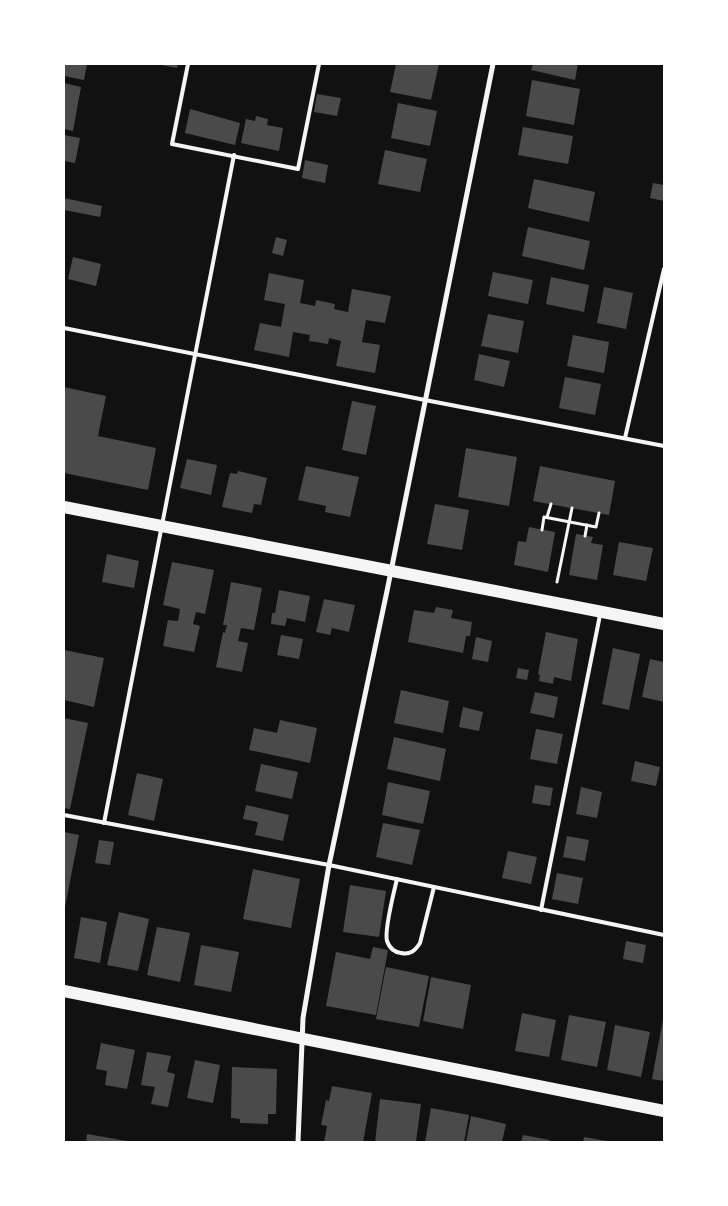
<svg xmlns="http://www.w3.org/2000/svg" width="728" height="1206" font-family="Overpass,sans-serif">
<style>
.building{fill:#4a4a4a}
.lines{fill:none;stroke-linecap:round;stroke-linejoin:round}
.path{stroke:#f5f5f5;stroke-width:3}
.service{stroke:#f5f5f5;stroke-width:4}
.minor{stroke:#f5f5f5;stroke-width:5}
.primary{stroke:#f5f5f5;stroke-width:12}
</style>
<rect width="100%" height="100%" fill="#111"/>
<g class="building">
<polygon points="64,64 87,64 84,80 64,76"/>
<polygon points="157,64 178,64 177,68"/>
<polygon points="396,64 439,64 431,100 390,92"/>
<polygon points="533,64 578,64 575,80 531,70"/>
<polygon points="532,80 580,89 574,125 526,116"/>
<polygon points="64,83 81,87 73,131 64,129"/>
<polygon points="317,94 341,98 337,116 314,112"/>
<polygon points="398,103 437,111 430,146 391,138"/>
<polygon points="190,109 240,123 235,145 185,133"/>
<polygon points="256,116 268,119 267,125 283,128 279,151 241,143 246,119 255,121"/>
<polygon points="523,127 573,136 568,164 518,155"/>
<polygon points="64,135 80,138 75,163 64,161"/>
<polygon points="385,150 427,159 420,192 378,184"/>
<polygon points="305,160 328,165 325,183 302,178"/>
<polygon points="534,179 595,192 589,222 528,208"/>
<polygon points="653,183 664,185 664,201 650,198"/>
<polygon points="64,198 102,206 100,217 64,210"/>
<polygon points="528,227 590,241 584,270 522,256"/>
<polygon points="276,237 287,240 283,256 272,253"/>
<polygon points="73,257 101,264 96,286 68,279"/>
<polygon points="493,272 533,280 528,304 488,296"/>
<polygon points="269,273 304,280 300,303 315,306 316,300 335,304 334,309 348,312 352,289 391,296 385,323 366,320 362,342 380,345 375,373 336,366 341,341 329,338 328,344 309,341 310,335 293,332 289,357 254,350 260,323 281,327 285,304 264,300"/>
<polygon points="551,277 589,285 584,312 546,304"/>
<polygon points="604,287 633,293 626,329 597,323"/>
<polygon points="488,314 524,321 518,353 481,346"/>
<polygon points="573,335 609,342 604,373 567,366"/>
<polygon points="479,354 510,361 504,387 474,380"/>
<polygon points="565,377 601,384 595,415 559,408"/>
<polygon points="64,387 106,396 98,436 156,448 148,490 64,473"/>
<polygon points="352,401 376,406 366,455 342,450"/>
<polygon points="466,448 517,457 509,506 458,497"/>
<polygon points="187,459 217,465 211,495 180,488"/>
<polygon points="306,466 359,477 350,517 325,512 326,506 298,500"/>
<polygon points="540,466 615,481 609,515 533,501"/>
<polygon points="238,471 267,478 261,505 254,504 252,513 222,507 230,473 237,474"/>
<polygon points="435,504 469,510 462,550 427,544"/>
<polygon points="529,527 555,532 548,572 514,565 518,541 526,542"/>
<polygon points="576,534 593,537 591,543 603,545 597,580 569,575"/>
<polygon points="619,542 653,548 646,581 613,575"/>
<polygon points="107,554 139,561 134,588 102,582"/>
<polygon points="172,562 214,570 205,614 196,612 193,624 200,626 194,652 163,646 168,620 178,621 180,609 163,605"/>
<polygon points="231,582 262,588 254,630 241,628 238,641 248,643 242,672 216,667 223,632 225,633 227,625 223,625"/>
<polygon points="279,590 310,596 305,622 287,618 285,626 271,624 272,613 275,613"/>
<polygon points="324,599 355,605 349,632 332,628 330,635 316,632"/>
<polygon points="436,607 453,610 451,618 472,622 470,636 466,636 463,653 408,642 414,610 434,613"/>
<polygon points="546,632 578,639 571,681 554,677 553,684 539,681 540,675 538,674"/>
<polygon points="281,635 303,639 299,659 277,655"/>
<polygon points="476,637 492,641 488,662 472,659"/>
<polygon points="613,648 640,654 629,710 602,704"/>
<polygon points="64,650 104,658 94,707 64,700"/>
<polygon points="650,659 664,662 664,702 642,697"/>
<polygon points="518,668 529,670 527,680 516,678"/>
<polygon points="401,690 449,701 443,733 394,723"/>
<polygon points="535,692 558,697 554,718 530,713"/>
<polygon points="463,707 483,712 479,731 459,727"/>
<polygon points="64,718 88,723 70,809 64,808"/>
<polygon points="280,720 317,728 310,763 249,750 254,728 277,733"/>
<polygon points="536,729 563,734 557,764 530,759"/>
<polygon points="394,737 446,749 440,781 387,769"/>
<polygon points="635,761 660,767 656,786 631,781"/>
<polygon points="261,764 298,772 292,799 255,791"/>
<polygon points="137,773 163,779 154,821 128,815"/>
<polygon points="388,782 430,791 423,824 382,815"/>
<polygon points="535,785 553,788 550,806 532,803"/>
<polygon points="581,787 602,792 597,818 576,814"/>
<polygon points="246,805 289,815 283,841 255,835 258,822 243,819"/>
<polygon points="383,823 420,830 412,865 376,857"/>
<polygon points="64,832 79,835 65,907 64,907"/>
<polygon points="567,836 589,840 585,861 563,857"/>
<polygon points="99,840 114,842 110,865 95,863"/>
<polygon points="508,851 537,857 531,884 502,878"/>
<polygon points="253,869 300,879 291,928 243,919"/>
<polygon points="557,873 583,878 578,904 552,899"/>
<polygon points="350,885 386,891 379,937 343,932"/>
<polygon points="119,912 149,919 138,971 107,965"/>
<polygon points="81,917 107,922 100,963 74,958"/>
<polygon points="157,927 190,933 180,982 147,975"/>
<polygon points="626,941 646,945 643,963 623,959"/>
<polygon points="201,945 239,952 231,992 194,985"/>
<polygon points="373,947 388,950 376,1015 326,1006 336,952 370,959"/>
<polygon points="386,967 429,976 419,1027 376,1019"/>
<polygon points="431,977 471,985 463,1029 423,1021"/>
<polygon points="522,1013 556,1020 549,1057 515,1051"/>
<polygon points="569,1015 606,1022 597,1067 561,1060"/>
<polygon points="663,1019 664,1019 664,1081 652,1079"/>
<polygon points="615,1025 650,1032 641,1077 607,1070"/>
<polygon points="101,1043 135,1050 127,1089 105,1085 107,1071 96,1069"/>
<polygon points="147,1052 171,1056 167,1072 175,1074 168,1107 151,1104 155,1087 141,1085"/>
<polygon points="195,1060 220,1065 213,1103 187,1098"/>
<polygon points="232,1067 277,1069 276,1114 268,1114 268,1124 240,1123 240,1119 231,1118"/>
<polygon points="332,1086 372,1093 363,1142 324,1142 327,1126 321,1125 326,1100 329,1101"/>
<polygon points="380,1099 421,1104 416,1142 375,1142"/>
<polygon points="431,1108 469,1115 464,1142 425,1142"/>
<polygon points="471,1116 506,1124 502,1142 466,1142"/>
<polygon points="87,1134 127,1141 127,1142 86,1142"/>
<polygon points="523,1135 550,1140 549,1142 521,1142"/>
<polygon points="584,1137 607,1141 607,1142 583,1142"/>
</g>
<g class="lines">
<g class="path">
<polyline points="547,517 551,504"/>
<polyline points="542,530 544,517 596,527 599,513"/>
<polyline points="585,536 587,525"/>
<polyline points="557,582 572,508"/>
</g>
<g class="service">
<polyline points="188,64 172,144 298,169 319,64"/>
<polyline points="64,328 425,400 664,446"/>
<polyline points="625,438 664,269"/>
<polyline points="64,815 329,865 664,935"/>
<polyline points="104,823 234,155"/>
<path d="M397 879C394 892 384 930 387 941 389 947 394 952 401 953 410 955 415 951 420 943L434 887"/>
<polyline points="541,910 600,615"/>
</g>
<polyline class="minor" points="298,1142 303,1018 329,865 387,591 493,64"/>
<g class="primary">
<polyline points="64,507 664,624"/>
<polyline points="64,991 664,1111"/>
</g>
</g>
<rect width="728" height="1206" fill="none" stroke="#ffffff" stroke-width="130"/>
</svg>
